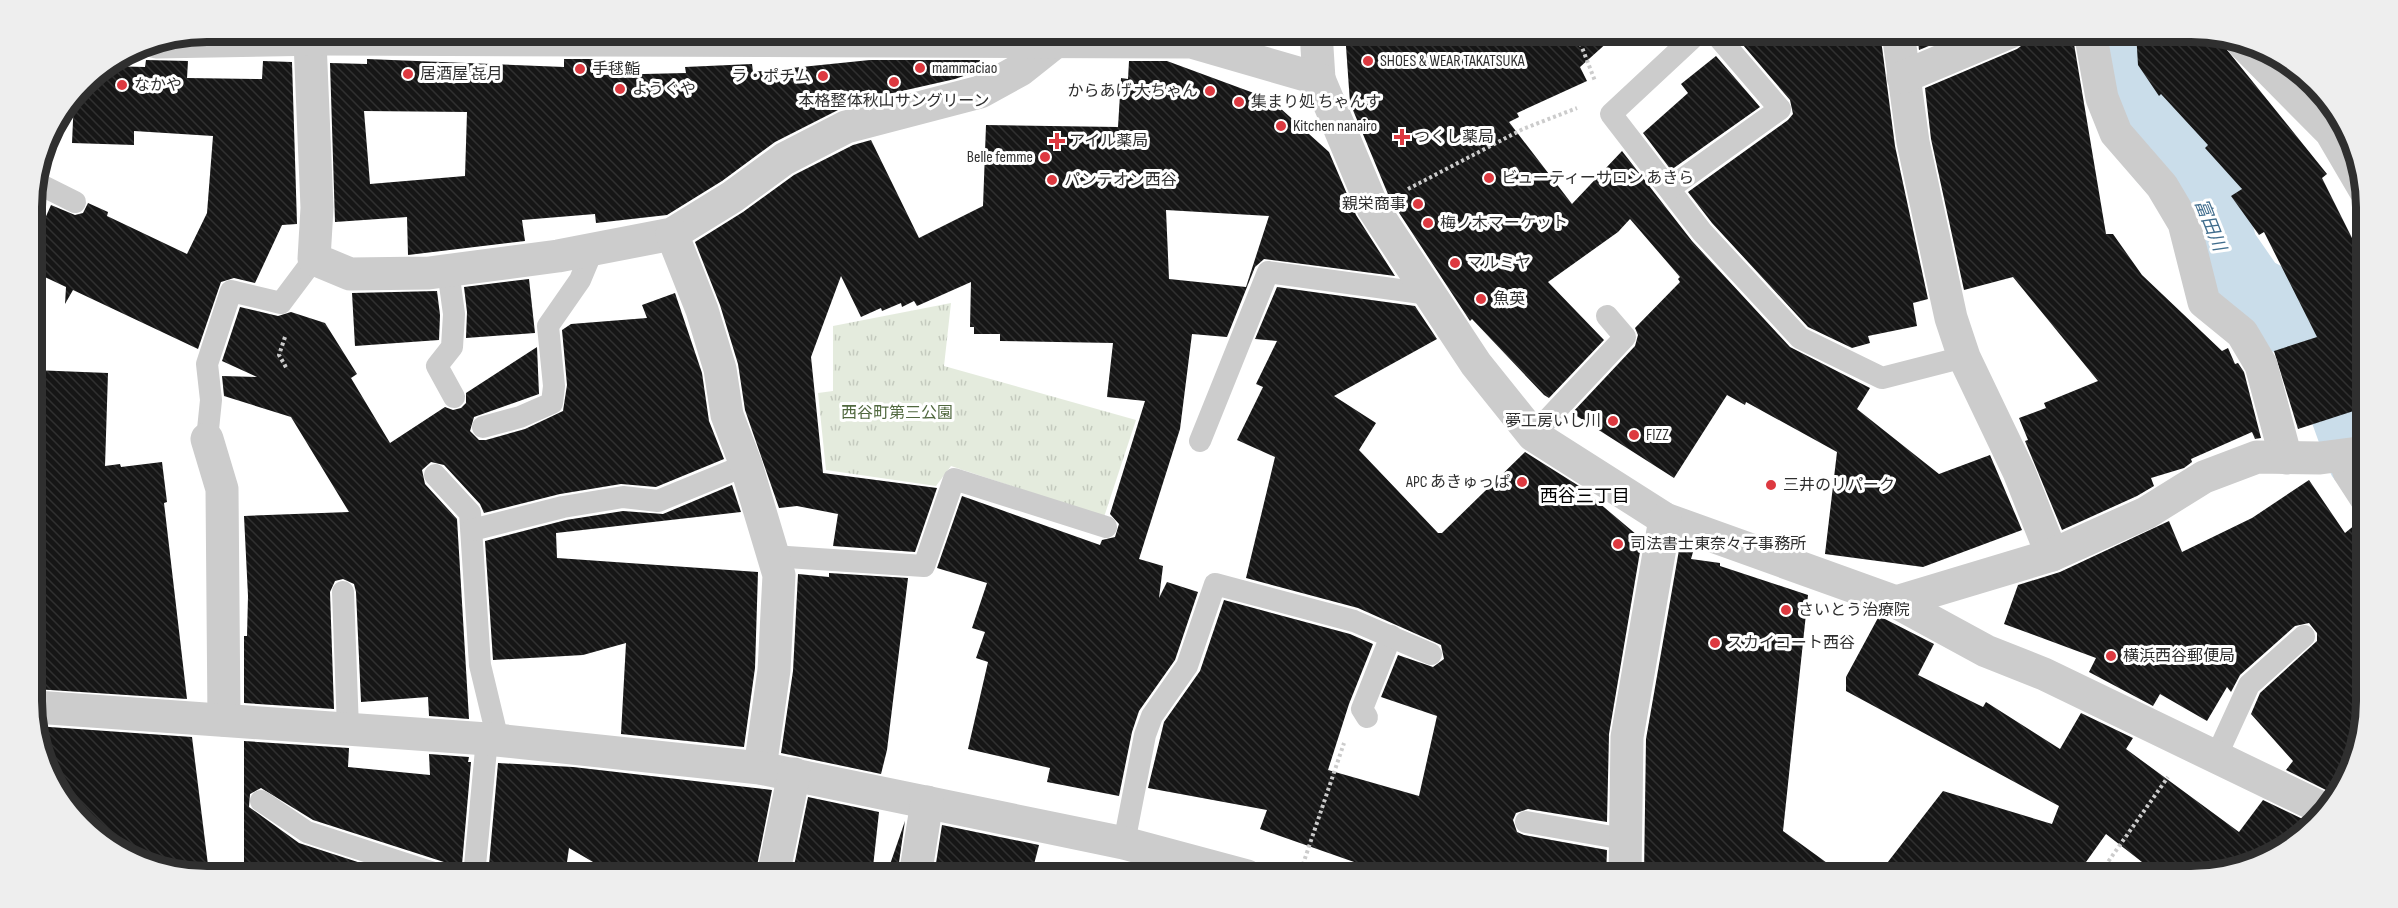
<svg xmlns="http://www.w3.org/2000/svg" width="2398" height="908" font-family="'Sofia Sans Condensed','Noto Sans JP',sans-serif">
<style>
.grass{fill:url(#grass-tufts)}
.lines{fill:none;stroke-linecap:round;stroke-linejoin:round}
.river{stroke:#caddea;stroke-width:80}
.building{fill:url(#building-back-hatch);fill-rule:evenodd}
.path{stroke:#ccc;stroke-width:4;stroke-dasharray:3 3;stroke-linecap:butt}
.lane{stroke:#ccc;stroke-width:22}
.street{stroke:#ccc;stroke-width:33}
.poi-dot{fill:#dd3940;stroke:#fff;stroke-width:2}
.labels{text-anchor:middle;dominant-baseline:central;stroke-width:6;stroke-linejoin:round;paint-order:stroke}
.poi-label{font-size:16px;fill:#2f2f2f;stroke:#fff;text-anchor:start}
.park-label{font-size:16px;fill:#50683e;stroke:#fff}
.water-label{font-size:18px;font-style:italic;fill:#406d8d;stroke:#fff}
.neighbourhood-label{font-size:18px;fill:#000;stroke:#fff}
.rim{fill:none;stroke:#2f2f2f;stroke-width:8}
</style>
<defs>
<pattern id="grass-tufts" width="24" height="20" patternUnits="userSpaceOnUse" patternTransform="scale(1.5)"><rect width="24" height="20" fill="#e4ebdd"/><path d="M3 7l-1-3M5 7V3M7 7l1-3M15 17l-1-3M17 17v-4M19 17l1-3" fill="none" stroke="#c4cabe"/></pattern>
<pattern id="building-back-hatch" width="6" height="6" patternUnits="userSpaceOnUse" patternTransform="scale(1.5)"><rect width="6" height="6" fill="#161616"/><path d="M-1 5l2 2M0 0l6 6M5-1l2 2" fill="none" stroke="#303030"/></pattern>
</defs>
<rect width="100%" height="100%" fill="#fff"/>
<polygon class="grass" points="951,303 944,366 1136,420 1104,517 951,466 936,486 826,470 818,393 833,391 833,326"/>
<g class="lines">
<polyline class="river" points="2118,32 2128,92 2165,153 2202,196 2219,252 2248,294 2297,319 2326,344 2366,455"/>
</g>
<g class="building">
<polygon points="1345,32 1619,32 1580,67 1587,81 1517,113 1519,117 1509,122 1572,204 1622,151 1692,241 1790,347 1870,388 1857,409 1939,474 1990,455 2022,530 1923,567 1825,554 1837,452 1746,402 1745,405 1727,395 1674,478 1572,413 1635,346 1638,335 1635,328 1680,282 1678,279 1680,277 1630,219 1618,232 1548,282 1604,340 1549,398 1544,395 1472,319 1470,321 1390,199 1350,103"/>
<polygon points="1746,32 1880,32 1895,146 1928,299 1913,303 1917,326 1868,336 1870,343 1852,348 1808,327 1712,223 1688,192 1788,120 1793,114 1790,100 1737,38"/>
<polygon points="1917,32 1963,32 1919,50"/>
<polygon points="2028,32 2072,32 2106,234 2113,234 2142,275 2222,351 2228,348 2235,364 2238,363 2244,372 2261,438 2255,439 2252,432 2191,459 2192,462 2184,468 2151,478 2154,486 2137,496 2062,530 2025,441 2028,440 2019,418 2046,408 2044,403 2098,381 2013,277 1964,290 1931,139 1925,88 2017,49 2025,43"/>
<polygon points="2136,32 2191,32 2215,35 2327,174 2322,178 2365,264 2366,407 2298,429 2274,351 2317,337 2264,232 2259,235 2231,196 2242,189 2205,148 2208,145 2161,94 2159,96 2138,65"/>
<polygon points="1716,56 1760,107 1671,170 1643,133 1688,93 1681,84"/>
<path d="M367 59 564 67V59H602V75L686 73 685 67 752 64 753 72 870 60H980L981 70 955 79 871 98V101L838 110 775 142 722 181 667 215 596 223 595 214 522 220 525 241 408 255 407 217 335 222 330 63 367 64ZM364 111 467 112 465 176 370 184Z"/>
<polygon points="146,60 188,61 187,78 262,79 263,61 292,62 297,224 282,225 255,283 234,278 221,282 198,349 73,290 65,304 66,287 32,271 32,248 51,205 75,215 83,213 88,203 108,212 107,216 187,254 207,213 213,136 134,131 134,145 72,143 74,98 91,75 106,66 145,67"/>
<path d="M1129 61H1167L1270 99 1329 152 1356 215 1395 276 1264 259 1255 267 1227 337 1192 334 1180 429 1139 559 1163 566 1159 598 1167 582 1198 592 1175 660 1139 711 1132 732 1119 796 1047 782 1050 768 968 749 988 662 976 658 985 632 972 628 987 583 937 568 962 496 1100 545 1102 540 1115 537 1119 524 1110 514 1145 401 1107 397 1113 343 1000 341V334H974V327H970L971 282 917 306 914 301 902 307 901 303 882 311 881 308 861 317 841 276 811 357 823 473 937 488 915 552 833 546 838 514 797 506 779 508 745 410 738 364 720 305 695 242 743 212 794 175 853 145 871 140 919 238 983 206 986 125 1118 127 1121 78 1128 79ZM1166 210 1269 216 1246 287 1169 279Z"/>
<polygon points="529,279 535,333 466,338 467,312 464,287"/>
<polygon points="1277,287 1415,306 1437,339 1334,396 1376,423 1359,450 1438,533 1442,533 1525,452 1579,486 1637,535 1631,545 1641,546 1609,734 1607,822 1528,809 1516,813 1513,820 1517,832 1524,835 1607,850 1606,876 1394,876 1260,829 1267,810 1148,788 1164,722 1200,671 1224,600 1350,634 1373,644 1349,704 1328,770 1419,796 1437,716 1381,697 1398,655 1433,667 1444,659 1441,645 1358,608 1246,578 1275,457 1237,440 1263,387 1256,384 1277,341 1255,339"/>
<polygon points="437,291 440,315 439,340 355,346 352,293"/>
<polygon points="675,293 702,373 709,421 724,459 656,487 621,484 560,494 484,513 480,504 444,465 431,462 422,470 425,484 457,519 469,719 429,716 428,697 361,702 356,592 354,584 343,579 335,581 330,592 334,709 244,703 244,636 247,636 248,596 244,516 349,512 291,417 224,396 222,376 257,377 222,361 240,307 278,316 291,312 325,323 357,374 351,378 390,443 445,407 453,410 461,408 466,403 466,393 537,347 539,394 474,417 470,431 479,440 486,440 525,429 563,411 567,385 562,330 571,324 647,318 642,305"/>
<polygon points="33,370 108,373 105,466 120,464 121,467 162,462 167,502 164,503 187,699 35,689"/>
<polygon points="2309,480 2345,533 2361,520 2366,521 2367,701 2357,757 2338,796 2286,770 2293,761 2251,714 2260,693 2317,641 2317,633 2309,623 2295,626 2240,675 2231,692 2227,687 2207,721 2160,694 2153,706 2089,672 2096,658 2004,624 2018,585 2060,572 2169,521 2182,552 2252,518"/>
<polygon points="732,485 741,512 556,533 557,558 758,572 755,668 744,747 621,734 626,643 583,655 493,660 485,541 566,520 623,511 663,514"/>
<polygon points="1679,550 1693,552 1691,559 1720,563 1720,566 1808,595 1783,831 1845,876 1644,876 1646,739"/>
<polygon points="829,573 908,578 887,750 881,774 781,753 793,671 798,574 829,577"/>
<polygon points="1879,616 1934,644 1918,675 1983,707 1986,702 2060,749 2081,713 2133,738 2126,749 2239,832 2263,800 2313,824 2298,840 2202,876 2160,876 2106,834 2076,876 1877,876 1943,791 2052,824 2059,806 1846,691 1846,677"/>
<polygon points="35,726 192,737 209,873 146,864 75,817 35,735"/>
<polygon points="244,741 349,748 348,767 430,775 429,754 469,757 468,762 471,762 461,876 456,876 453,867 447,863 313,820 261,788 250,794 249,807 299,843 401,876 244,876"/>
<polygon points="498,763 573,767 772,790 755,876 617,876 569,848 565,876 488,876"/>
<polygon points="808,797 879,812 872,876 792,876"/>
<polygon points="905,821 897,876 886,876"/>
<polygon points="942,825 1039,845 1031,876 934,876"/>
</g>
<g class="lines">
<g class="path">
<polyline points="1576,32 1595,81"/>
<polyline points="1408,189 1523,129 1577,108"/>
<polyline points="285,337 279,355 287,369"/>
<polyline points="1299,876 1344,743"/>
<polyline points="2098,876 2168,777"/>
</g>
<g class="lane">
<polyline points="1699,32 1611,114 1702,232 1800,338 1882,378 1964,357"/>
<polyline points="35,182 75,202"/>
<polyline points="1670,188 1780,109 1714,32"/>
<polyline points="448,270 454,314 452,347 437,366 454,397"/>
<polyline points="483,427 520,417 552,403 554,386 548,326 580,280 593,249"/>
<polyline points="1533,435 1625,337 1607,316"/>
<polyline points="207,439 211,400 207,364 231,291 281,303 314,259"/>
<polyline points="1200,441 1268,272 1429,294"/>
<polyline points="2338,456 2344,474 2366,508"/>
<polyline points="435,475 470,513 480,665 498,740"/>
<polyline points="472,530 563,507 623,497 658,501 746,465"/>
<polyline points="772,556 924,566 954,479 1106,527"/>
<polyline points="343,592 348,729"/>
<polyline points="1367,717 1362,709 1391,636"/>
<polyline points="2216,757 2249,685 2304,636"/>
<polyline points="261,801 307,832 443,876"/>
<polyline points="1526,822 1624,839"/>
<polyline points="1124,843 1145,735 1152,716 1187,666 1215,584 1354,621 1431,654"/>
<polyline points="474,876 487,739"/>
</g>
<g class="street">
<polyline points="1316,32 1319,79"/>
<polyline points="1898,32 1913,142 1951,318 1964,357 2019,472 2052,555"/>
<polyline points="2090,32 2102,98 2116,133 2162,186 2184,223 2204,302 2242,333 2261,365 2286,458"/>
<polyline points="2240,40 2331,132 2365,190"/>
<polyline points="310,41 317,208 314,259 350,274 429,273 558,256 672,234 732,197 784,159 846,127 980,92 1020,70 1054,43"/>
<polyline points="156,42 323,39 1191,42 1319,79 1373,208 1476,364 1533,435 1665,519 1896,602 1986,651 2044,674 2326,810"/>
<polyline points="1903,77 2010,32"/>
<polyline points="672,234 702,310 720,369 727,415 746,465 779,575 774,670 760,768"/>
<polyline points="207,439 222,489 224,720"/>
<polyline points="1896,602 2052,555 2146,513 2204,477 2257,457 2320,458 2366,452"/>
<polyline points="35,707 487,739 760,768 1124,843 1247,876"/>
<polyline points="773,876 794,774"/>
<polyline points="915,876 927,802"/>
<polyline points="1625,876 1627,737 1665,519"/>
</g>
</g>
<g class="poi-dot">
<circle cx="1368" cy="61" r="6"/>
<circle cx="920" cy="68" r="6"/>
<circle cx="580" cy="69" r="6"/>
<circle cx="408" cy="74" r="6"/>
<circle cx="823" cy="76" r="6"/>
<circle cx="894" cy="82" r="6"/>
<circle cx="122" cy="85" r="6"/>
<circle cx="620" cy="89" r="6"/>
<circle cx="1210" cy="91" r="6"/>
<circle cx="1239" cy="102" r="6"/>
<circle cx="1281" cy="126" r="6"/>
<path d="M1399 128h6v6h6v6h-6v6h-6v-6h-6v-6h6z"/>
<path d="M1054 132h6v6h6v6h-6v6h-6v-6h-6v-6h6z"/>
<circle cx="1045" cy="157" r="6"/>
<circle cx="1489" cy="178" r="6"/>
<circle cx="1052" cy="180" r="6"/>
<circle cx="1418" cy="204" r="6"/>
<circle cx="1428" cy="223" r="6"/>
<circle cx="1455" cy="263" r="6"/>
<circle cx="1481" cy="299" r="6"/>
<circle cx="1613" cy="421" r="6"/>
<circle cx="1634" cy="435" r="6"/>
<circle cx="1522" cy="482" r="6"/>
<circle cx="1771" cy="485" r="6"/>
<circle cx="1618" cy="544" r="6"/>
<circle cx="1786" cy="610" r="6"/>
<circle cx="1715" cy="643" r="6"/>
<circle cx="2111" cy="656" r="6"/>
</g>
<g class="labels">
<g class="poi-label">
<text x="1380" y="61">SHOES &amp; WEAR TAKATSUKA</text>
<text x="932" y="68">mammaciao</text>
<text x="592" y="69">手毬鮨</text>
<text x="420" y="74">居酒屋 㐂月</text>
<text x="811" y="76" text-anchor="end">ラ・ポチム</text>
<text x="134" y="85">なかや</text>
<text x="632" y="89">ようぐや</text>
<text x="1198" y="91" text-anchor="end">からあげ 大ちゃん</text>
<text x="894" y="101" text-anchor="middle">本格整体秋山サングリーン</text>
<text x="1251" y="102">集まり処 ちゃんす</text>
<text x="1293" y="126">Kitchen nanairo</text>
<text x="1414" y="137">つくし薬局</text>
<text x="1069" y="141">アイル薬局</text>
<text x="1033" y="157" text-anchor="end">Belle femme</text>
<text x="1501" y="178">ビューティーサロン あきら</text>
<text x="1064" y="180">パンテオン西谷</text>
<text x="1406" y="204" text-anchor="end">親栄商事</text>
<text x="1440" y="223">梅ノ木マーケット</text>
<text x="1467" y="263">マルミヤ</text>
<text x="1493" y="299">魚英</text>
<text x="1601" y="421" text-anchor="end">夢工房いし川</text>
<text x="1646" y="435">FIZZ</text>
<text x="1510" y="482" text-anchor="end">APC あきゅっぱ</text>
<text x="1783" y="485">三井のリパーク</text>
<text x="1630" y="544">司法書士東奈々子事務所</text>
<text x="1798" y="610">さいとう治療院</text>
<text x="1727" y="643">スカイコート西谷</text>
<text x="2123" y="656">横浜西谷郵便局</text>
</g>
<g class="park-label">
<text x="897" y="413">西谷町第三公園</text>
</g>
<g class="water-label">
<text transform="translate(2210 225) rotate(68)">富田川</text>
</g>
<g class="neighbourhood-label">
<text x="1585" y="496">西谷三丁目</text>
</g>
</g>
<path d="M0 0H2398V908H0ZM207 42H2191A165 165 0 0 1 2356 207V701A165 165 0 0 1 2191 866H207A165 165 0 0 1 42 701V207A165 165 0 0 1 207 42Z" fill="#eee" fill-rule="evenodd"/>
<path class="rim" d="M207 42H2191A165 165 0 0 1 2356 207V701A165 165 0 0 1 2191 866H207A165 165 0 0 1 42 701V207A165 165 0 0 1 207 42Z"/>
</svg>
